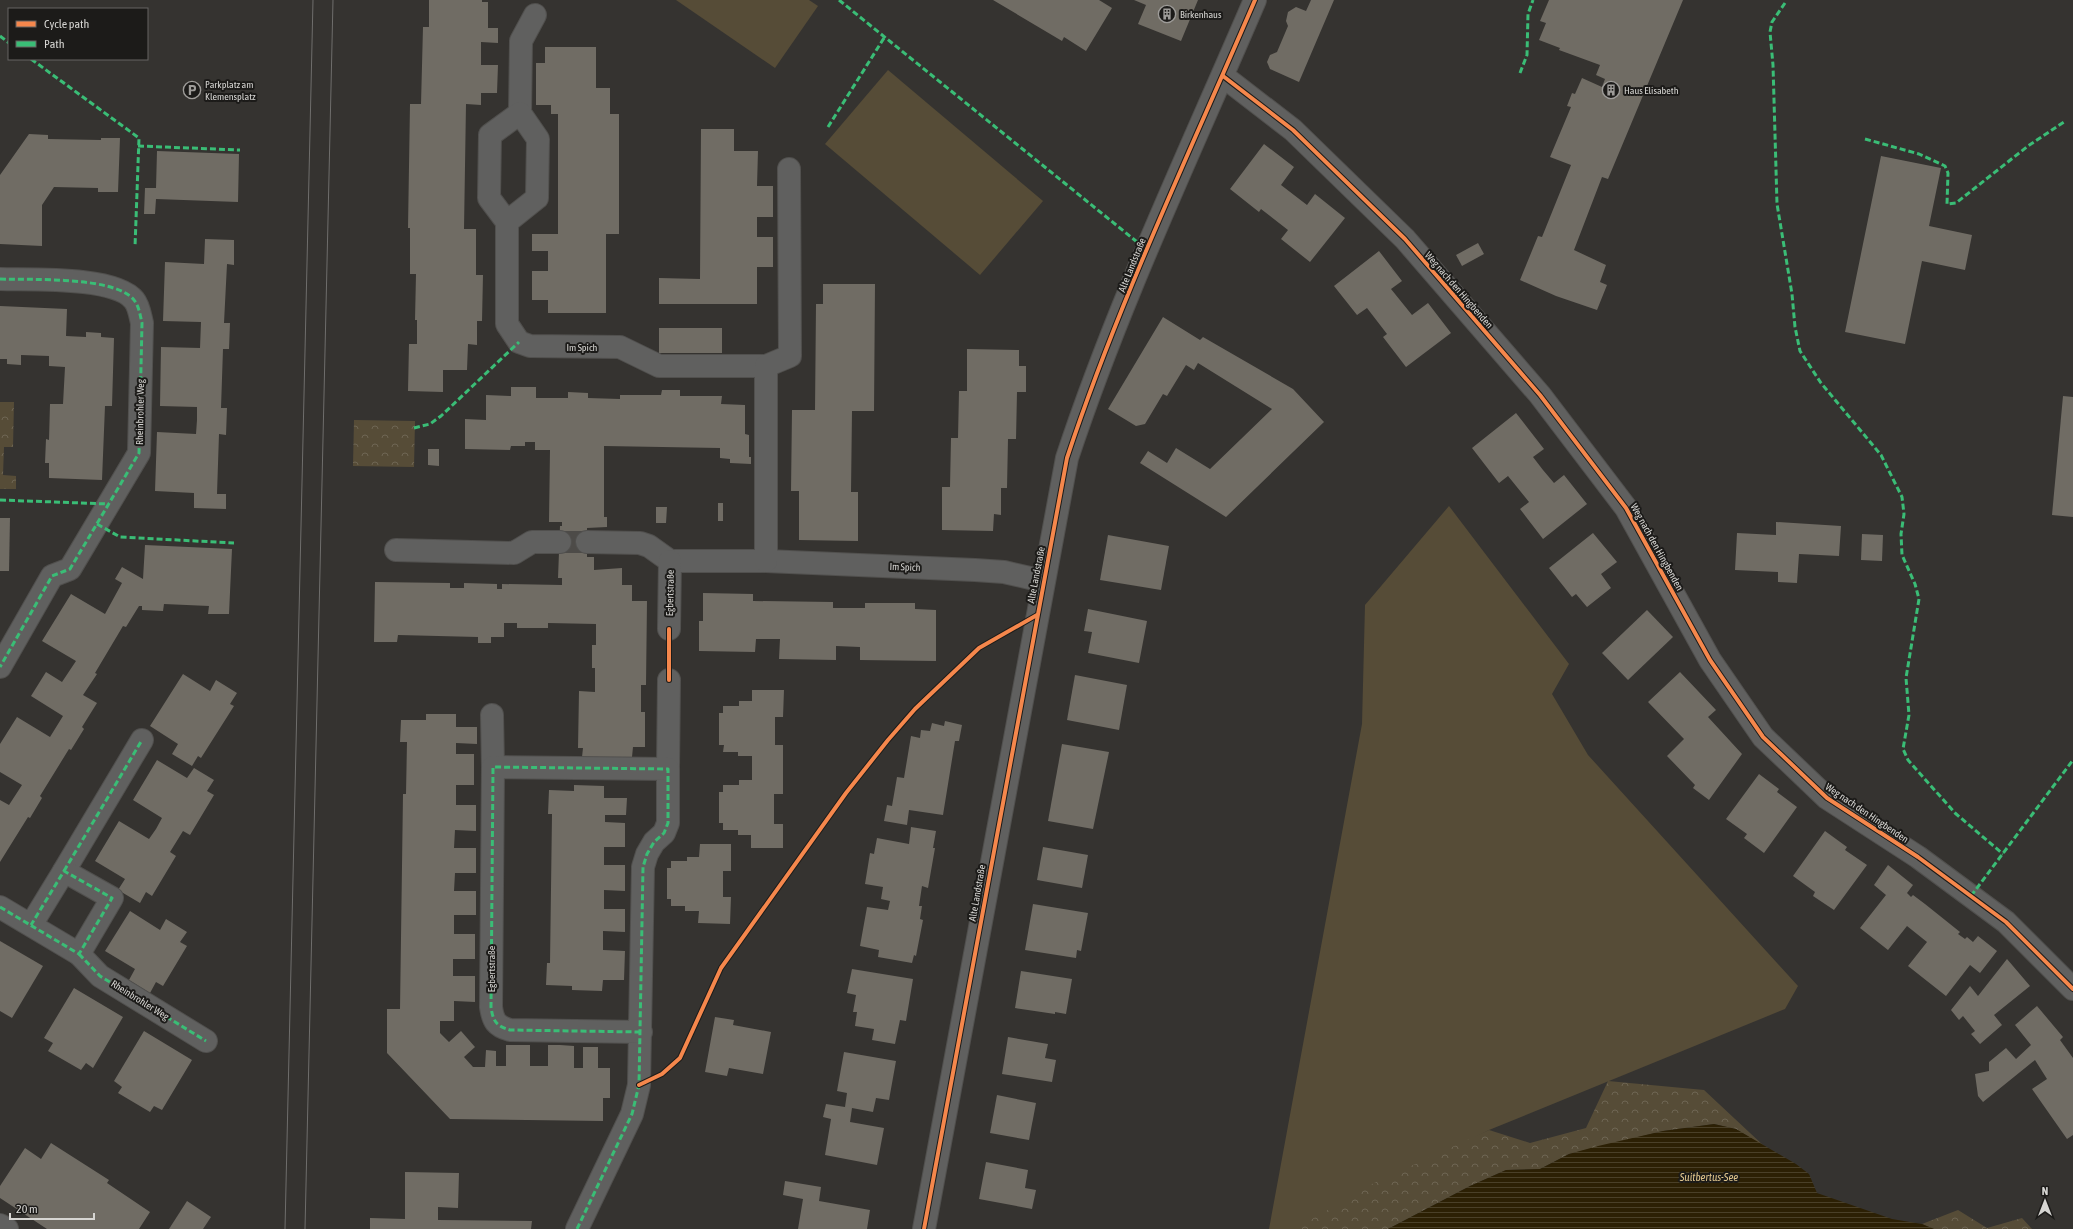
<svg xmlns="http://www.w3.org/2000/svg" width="2073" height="1229" font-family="'Asap Condensed',sans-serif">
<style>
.grass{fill:#564c37}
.forest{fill:url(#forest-crowns)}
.water{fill:url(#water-rules)}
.building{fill:#706c64}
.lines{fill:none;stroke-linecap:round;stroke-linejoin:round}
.minor-tunnel{stroke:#4d4b48;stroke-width:22;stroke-dasharray:22 11;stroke-linecap:butt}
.minor-casing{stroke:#51504e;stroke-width:24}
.minor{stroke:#60605f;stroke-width:22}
.tram{stroke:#6f6e6c;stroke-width:1}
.quiet{stroke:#3abd76;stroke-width:3;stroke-dasharray:6 3;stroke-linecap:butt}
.cycleway-casing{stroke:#1c1b19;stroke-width:6}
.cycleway{stroke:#f5874c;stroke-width:4}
.labels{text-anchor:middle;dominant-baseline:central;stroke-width:4;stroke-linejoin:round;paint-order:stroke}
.poi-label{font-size:10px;fill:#d6d5d2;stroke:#1c1b19;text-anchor:start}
.street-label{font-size:10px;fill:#d6d5d2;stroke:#1c1b19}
.water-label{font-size:11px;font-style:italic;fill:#e2c78e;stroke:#1c1b19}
</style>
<defs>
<pattern id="forest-crowns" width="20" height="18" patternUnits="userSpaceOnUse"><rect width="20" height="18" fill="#564c37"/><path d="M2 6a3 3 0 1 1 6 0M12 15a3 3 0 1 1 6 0" fill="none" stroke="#6e6553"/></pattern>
<pattern id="water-rules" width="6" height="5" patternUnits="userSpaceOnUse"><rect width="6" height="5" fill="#2c2004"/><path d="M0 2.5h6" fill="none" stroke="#4a4028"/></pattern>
</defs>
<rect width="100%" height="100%" fill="#353330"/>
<g class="grass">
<polygon points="676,0 809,0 818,6 775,68"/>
<polygon points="888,70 1043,201 980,275 825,144"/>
<polygon points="1449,506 1569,664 1552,694 1588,755 1798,986 1785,1009 1489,1130 1299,1229 1269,1229 1362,724 1365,605"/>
</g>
<g class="forest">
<polygon points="0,402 14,402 13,447 4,447 3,475 16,476 16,489 0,489"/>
<polygon points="354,420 415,421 414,467 353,466"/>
<polygon points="1608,1081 1704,1090 1765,1147 1736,1129 1714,1124 1663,1131 1569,1154 1540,1169 1506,1170 1470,1186 1388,1229 1295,1229 1374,1183 1489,1130 1530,1143 1586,1128"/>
<polygon points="1958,1210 1987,1228 2022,1218 2032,1229 1934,1229 1922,1224"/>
</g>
<polygon class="water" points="1714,1124 1736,1129 1796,1164 1809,1174 1817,1193 1892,1219 1922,1224 1934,1229 1388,1229 1470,1186 1506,1170 1540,1169 1569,1154 1598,1146 1663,1131"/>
<g class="building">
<polygon points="429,0 482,0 482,2 488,2 488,28 498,28 498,43 481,42 481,65 498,65 497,93 481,93 481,105 466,104 464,229 476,229 476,275 483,275 482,321 477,321 477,345 468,344 467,370 443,370 443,392 408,391 409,344 417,344 417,320 415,320 416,274 410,274 410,228 408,228 410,104 421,104 423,27 429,27"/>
<polygon points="993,0 1099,0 1112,8 1086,51 1064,37 1062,41"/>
<polygon points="1134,0 1198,0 1181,41 1138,24 1146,5"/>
<polygon points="1311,0 1334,0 1299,82 1270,69 1267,62 1270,55 1277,52 1288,26 1286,21 1288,12 1296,7 1306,11"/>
<polygon points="1549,0 1683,0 1608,179 1602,177 1574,250 1606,265 1600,282 1607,285 1597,310 1556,296 1520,280 1538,236 1542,237 1571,165 1550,157 1571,107 1567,106 1572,93 1575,94 1582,78 1602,87 1605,79 1596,75 1600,65 1559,50 1560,48 1539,40 1546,23 1540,21"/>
<polygon points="545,47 596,47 596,88 610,88 610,114 619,114 619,234 606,234 606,313 548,313 548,300 532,300 532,271 548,271 548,251 532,251 532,234 558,234 558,114 551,114 551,105 536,105 536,63 545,63"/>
<polygon points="701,129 734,129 734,151 758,151 757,186 773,186 773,217 757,217 757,237 773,237 773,267 757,267 757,304 659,304 659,278 700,279"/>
<polygon points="29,134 48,135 48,139 101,140 101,138 120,138 118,192 98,192 98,188 54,187 42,205 42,246 0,244 0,175"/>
<polygon points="1264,144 1294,167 1281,185 1307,205 1315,194 1345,218 1310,262 1281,239 1288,230 1261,209 1259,212 1230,189"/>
<polygon points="157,151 239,154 238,202 156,199 155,214 144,214 145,188 156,188"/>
<polygon points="1881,156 1941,168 1929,226 1972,235 1965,270 1922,261 1905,344 1845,332"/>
<polygon points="205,239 234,240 234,265 227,264 224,323 230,323 229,349 223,349 221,408 227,408 226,435 219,434 217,494 226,494 226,509 194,508 194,493 155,491 157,432 196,434 197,420 197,407 160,406 161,347 200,348 201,322 163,321 165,262 204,264"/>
<polygon points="1478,243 1484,254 1462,266 1456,255"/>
<polygon points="1379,251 1402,281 1391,289 1412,315 1428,303 1451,333 1406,367 1383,337 1387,334 1367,308 1357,315 1334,286"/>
<polygon points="823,284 875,284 874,411 852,411 851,492 858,492 858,541 799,540 799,491 791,491 792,410 815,410 816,304 823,304"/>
<polygon points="0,306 67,309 66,336 86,337 86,332 101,333 101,337 114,338 112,406 105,406 102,480 49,478 49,463 45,463 46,439 49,440 50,404 63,404 65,367 49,366 49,356 21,355 21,365 7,364 7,359 0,359"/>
<polygon points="1163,317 1200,340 1203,337 1293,389 1324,422 1226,517 1140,463 1148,451 1167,463 1176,448 1210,469 1272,409 1198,363 1194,370 1186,365 1167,396 1163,394 1145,424 1136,426 1108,409"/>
<rect x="659" y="328" width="63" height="25"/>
<polygon points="967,349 1019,350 1019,366 1026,366 1026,392 1017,392 1016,439 1008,439 1007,488 1001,488 1001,515 994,514 993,531 942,530 942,487 950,487 951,438 958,438 959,391 967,391"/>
<polygon points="511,387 536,387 536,398 568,398 568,392 588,393 588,398 620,399 620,395 661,395 662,390 680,390 680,396 722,396 721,404 745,405 745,434 749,435 749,457 751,457 751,464 730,463 730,459 720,458 720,448 604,446 604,517 607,517 607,527 587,528 587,557 594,557 594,570 622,568 622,585 632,585 632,601 647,601 646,685 641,685 641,712 645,712 645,747 633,747 632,757 582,757 583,748 578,748 579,691 595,692 595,668 592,668 592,645 596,645 596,624 548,623 548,628 517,628 517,623 504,623 504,637 491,637 491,643 478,643 478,637 398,635 397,642 374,642 375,582 450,583 450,588 464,588 464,583 497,584 497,589 502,589 502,584 562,585 562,578 558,578 560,526 562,526 562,522 549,522 550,450 535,450 535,442 525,442 525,446 511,446 510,450 465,449 465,419 486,420 486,395 511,396"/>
<polygon points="2063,396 2073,397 2073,517 2052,515"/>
<polygon points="1516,413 1544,449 1533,457 1543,470 1554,483 1564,475 1587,504 1543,539 1520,509 1529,502 1508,476 1499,483 1472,448"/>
<polygon points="428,449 439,449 439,466 428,465"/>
<rect x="718" y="503" width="5" height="18"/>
<polygon points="656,507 667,507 666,523 656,523"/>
<polygon points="0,518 10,518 9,571 0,571"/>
<polygon points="1776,522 1841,526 1839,556 1799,554 1797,583 1778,582 1778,572 1735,570 1737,533 1776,535"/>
<polygon points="1593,533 1617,562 1601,574 1611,588 1587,607 1576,594 1572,597 1549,568"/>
<polygon points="1862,534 1883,535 1882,561 1861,560"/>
<polygon points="1108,535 1169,546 1161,590 1100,580"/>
<polygon points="145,545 232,549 229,614 208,614 209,606 164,604 163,611 142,610 142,606 139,606 126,627 123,626 95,673 97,674 83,695 97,703 82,727 84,729 71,750 69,749 40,796 42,798 30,818 28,817 0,862 0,800 9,805 22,785 0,772 0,744 17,717 50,737 63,716 31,696 46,672 62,682 76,661 42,641 71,594 105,614 122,583 115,579 122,567 143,579"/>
<polygon points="703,593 753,594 753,601 833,602 833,608 865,608 865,603 915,603 915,609 936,610 936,661 860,660 860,647 836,646 836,660 779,659 780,639 756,639 755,652 699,651 699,621 703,621"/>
<polygon points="1088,609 1147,621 1139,663 1088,653 1092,632 1084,631"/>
<polygon points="1647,610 1673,637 1628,680 1602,653"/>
<polygon points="1680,672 1716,710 1708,717 1742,754 1709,800 1693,788 1695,785 1667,756 1684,739 1648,702"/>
<polygon points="183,674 210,691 216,680 237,693 230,704 234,706 201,758 198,756 192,766 172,754 178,744 150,726"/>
<polygon points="1075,675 1127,685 1119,730 1067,720"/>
<polygon points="752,690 784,690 783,717 775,717 775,745 783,745 783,794 774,794 774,824 783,824 783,848 751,848 751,835 738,835 738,830 723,830 723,823 719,823 719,792 723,792 723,785 739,785 739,780 752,780 752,756 738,756 738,752 723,752 724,745 719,745 719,713 723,713 723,706 739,706 739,701 752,701"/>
<polygon points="426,714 456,714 456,727 477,727 477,744 456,743 456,754 474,754 474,785 456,785 456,805 476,805 476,831 455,830 454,848 476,848 476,873 455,873 454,891 476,891 476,915 454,915 454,934 475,934 475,959 453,959 453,976 475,976 475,1002 454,1001 454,1021 440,1021 440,1033 449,1042 461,1031 475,1047 464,1057 473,1067 485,1067 486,1050 496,1051 496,1066 506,1066 506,1045 530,1045 530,1066 548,1066 548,1045 560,1045 574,1046 574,1068 583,1068 583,1047 598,1047 598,1068 610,1068 610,1098 603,1098 603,1121 450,1119 387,1053 387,1009 400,1009 403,794 406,794 407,742 400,742 401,720 426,720"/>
<polygon points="945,721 962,725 959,741 955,741 943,815 909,810 907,825 884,821 887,805 892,806 897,777 904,778 911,736 920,738 921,730 930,731 932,723 944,726"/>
<polygon points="1062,744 1109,752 1093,829 1048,821"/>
<polygon points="157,760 187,778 194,768 214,780 207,791 214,795 190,835 183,831 170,852 176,856 152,896 146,892 140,903 118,890 125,879 95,861 119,821 149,839 156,829 162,818 133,800"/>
<polygon points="1759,774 1779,789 1777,792 1797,807 1764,853 1744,838 1747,834 1726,819"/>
<polygon points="574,785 604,786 604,798 627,798 626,815 605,815 605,822 625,823 625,847 604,847 604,865 625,865 625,891 604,890 604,909 625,909 625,932 603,931 603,950 625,951 624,980 603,980 602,991 572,990 572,986 546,985 547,963 550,963 552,814 548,814 549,790 574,791"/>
<polygon points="911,827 936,831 933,848 935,848 928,888 922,886 919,906 922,906 920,919 923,920 916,956 914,955 912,963 878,957 879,950 860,946 867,907 888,910 890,901 881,899 883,887 865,884 870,853 874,854 877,838 909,844"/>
<polygon points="1825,831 1847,847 1845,850 1867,865 1834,910 1813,896 1815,892 1793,876"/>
<polygon points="700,844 731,844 731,871 723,871 723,897 731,897 730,924 698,923 699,911 685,911 685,906 671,906 671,899 667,899 667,868 671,868 671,861 687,861 687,857 699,857"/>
<polygon points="1043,847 1088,855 1082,888 1037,880"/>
<polygon points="1888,865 1913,885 1907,893 1911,897 1913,895 1925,904 1960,932 1958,934 1965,939 1967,937 1973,942 1978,936 1997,951 1980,973 1970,965 1946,996 1908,966 1927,942 1907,926 1888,950 1860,928 1886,895 1874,885"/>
<polygon points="1033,904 1088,913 1081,951 1077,950 1076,958 1025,950"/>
<polygon points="130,911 160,930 166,919 187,932 180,942 187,946 163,986 156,982 150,993 129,980 135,969 105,951"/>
<polygon points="0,941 43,966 12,1018 0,1011"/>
<polygon points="2007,959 2030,986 1994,1015 2002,1025 1980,1044 1971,1034 1975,1031 1963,1016 1959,1020 1951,1010 1970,986 1978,996"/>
<polygon points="852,969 913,979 906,1021 900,1020 895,1044 872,1040 874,1029 855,1026 857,1012 853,1012 856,995 847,993"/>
<polygon points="1021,971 1072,979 1066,1014 1055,1012 1055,1014 1015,1008"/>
<polygon points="74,988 123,1017 93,1068 86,1063 81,1070 48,1051 53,1043 44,1038"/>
<polygon points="2037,1006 2063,1037 2060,1040 2073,1058 2073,1135 2067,1139 2032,1089 2047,1079 2035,1060 1983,1102 1978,1096 1975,1074 1989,1071 1989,1062 2006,1048 2016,1059 2031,1045 2015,1025"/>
<polygon points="715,1017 734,1020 733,1025 771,1032 763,1074 729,1068 727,1076 705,1072"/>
<polygon points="144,1031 192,1060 162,1110 154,1106 150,1112 118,1093 122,1087 114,1081"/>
<polygon points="1008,1037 1048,1044 1045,1058 1056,1060 1052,1082 1002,1074"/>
<polygon points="844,1052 896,1061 889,1100 876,1098 873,1112 852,1108 850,1122 884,1128 877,1165 825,1155 831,1119 823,1117 826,1104 845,1107 847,1093 837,1091"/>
<polygon points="997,1095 1036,1103 1029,1140 990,1133"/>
<polygon points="51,1143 109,1180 107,1183 150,1212 139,1229 47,1229 0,1198 0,1186 25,1148 41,1159"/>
<polygon points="986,1162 1028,1170 1025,1188 1036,1190 1032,1209 979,1199"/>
<polygon points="405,1172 459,1173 458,1208 438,1207 438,1220 532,1221 531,1229 370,1229 370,1218 405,1219"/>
<polygon points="785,1181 821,1187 819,1201 870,1210 867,1229 798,1229 803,1199 783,1195"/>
<polygon points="187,1201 211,1217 203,1229 169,1229"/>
</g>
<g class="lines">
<polyline class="minor-tunnel" points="560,542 587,542"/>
<defs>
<g id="minor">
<polyline points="1223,76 1293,130 1405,239 1540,395 1626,508 1710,660 1763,737 1827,798 1918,857 2006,922 2073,989"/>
<polyline points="520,113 521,41 535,15"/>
<polyline points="507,222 489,198 490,135 520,113 538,139 537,198 507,222 507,324 519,342 530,346 620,347 659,366 766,366"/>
<path d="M0 279C30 280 115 276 134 300 139 306 140 315 142 323L139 453 70 569 52 576 0 667"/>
<polyline points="587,542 640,543 649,546 670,561 766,561 975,570 1004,572 1043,581"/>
<polyline points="396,550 514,553 532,542 560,542"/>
<polyline points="766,561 766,366 790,356 789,169"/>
<polyline points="669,629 670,561"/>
<polyline points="492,715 493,767"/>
<polyline points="668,769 669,680"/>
<polyline points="64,871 142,740"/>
<polyline points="0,907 79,954 112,898 64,871 31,925"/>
<polyline points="79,954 100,976 206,1041"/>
<polyline points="0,1225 7,1229"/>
<path d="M577 1229 632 1114 639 1085 643 867 647 854 654 842 664 833 668 823V769L493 767 491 1007C493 1021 496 1026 510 1030L641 1032"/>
<path d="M924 1229 1067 458C1119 301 1190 152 1255 0"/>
</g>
</defs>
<use href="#minor" class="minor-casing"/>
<use href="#minor" class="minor"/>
<g class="tram">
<polyline points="285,1229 313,0"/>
<polyline points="305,1229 333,0"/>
</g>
<g class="quiet">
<polyline points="839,0 1147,250"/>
<polyline points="1785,3 1772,22 1770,32 1773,65 1777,204 1792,294 1795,327 1800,351 1821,383 1881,455 1902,497 1904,514 1901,534 1902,555 1915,584 1919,599 1906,678 1909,715 1903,749 1908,760 1955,813 2003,854"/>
<polyline points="0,36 9,43"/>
<polyline points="31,59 139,138 135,247"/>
<polyline points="1520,73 1527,55 1528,14 1533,0"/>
<polyline points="828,127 884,38"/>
<polyline points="1865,139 1919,154 1945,166 1948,173 1947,204 1956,203 2028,146 2064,122"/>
<polyline points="138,146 240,150"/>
<path d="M0 279C30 280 115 276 134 300 139 306 140 315 142 323L139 453 70 569 52 576 0 667"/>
<polyline points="414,428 430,424 441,416 519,342"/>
<polyline points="0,500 109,504"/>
<polyline points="97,524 120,537 234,543"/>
<polyline points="64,871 142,740"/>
<polyline points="1971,896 2073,760"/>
<polyline points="0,907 79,954 112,898 64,871 31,925"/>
<polyline points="79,954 100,976 206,1041"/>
<path d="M577 1229 632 1114 639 1085 643 867 647 854 654 842 664 833 668 823V769L493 767 491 1007C493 1021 496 1026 510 1030L641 1032"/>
</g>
<defs>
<g id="cycleway">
<polyline points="1223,76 1293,130 1405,239 1540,395 1626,508 1710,660 1763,737 1827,798 1918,857 2006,922 2073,989"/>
<polyline points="669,680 669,629"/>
<polyline points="639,1085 662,1074 680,1058 721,968 846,793 888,740 915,709 979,648 1037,615"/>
<path d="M924 1229 1067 458C1119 301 1190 152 1255 0"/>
</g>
</defs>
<use href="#cycleway" class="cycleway-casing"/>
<use href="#cycleway" class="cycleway"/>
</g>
<defs>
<symbol id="building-ring" viewBox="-11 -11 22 22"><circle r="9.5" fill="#1c1b19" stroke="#9e9c99" stroke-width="1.5"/><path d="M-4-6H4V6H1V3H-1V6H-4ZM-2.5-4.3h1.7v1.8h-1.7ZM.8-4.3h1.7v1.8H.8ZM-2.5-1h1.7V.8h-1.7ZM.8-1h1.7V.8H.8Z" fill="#9e9c99"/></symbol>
<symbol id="parking-ring" viewBox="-11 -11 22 22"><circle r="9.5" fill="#1c1b19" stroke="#9e9c99" stroke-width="1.5"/><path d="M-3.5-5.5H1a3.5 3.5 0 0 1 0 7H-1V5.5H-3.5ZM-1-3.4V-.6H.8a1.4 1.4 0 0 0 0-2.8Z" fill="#9e9c99"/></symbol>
</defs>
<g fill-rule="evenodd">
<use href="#building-ring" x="1157" y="4" width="20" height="20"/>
<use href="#parking-ring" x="182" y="80" width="20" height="20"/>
<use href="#building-ring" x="1601" y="80" width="20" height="20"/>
</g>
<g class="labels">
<g class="poi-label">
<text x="1180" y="14">Birkenhaus</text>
<text x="205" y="84">Parkplatz am<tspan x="205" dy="12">Klemensplatz</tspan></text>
<text x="1624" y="90">Haus Elisabeth</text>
</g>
<g class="street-label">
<text transform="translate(1132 265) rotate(-68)">Alte Landstraße</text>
<text transform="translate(1459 290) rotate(49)">Weg nach den Hingbenden</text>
<text x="582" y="347">Im Spich</text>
<text transform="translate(140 412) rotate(-89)">Rheinbrohler Weg</text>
<text transform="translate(1657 547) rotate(61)">Weg nach den Hingbenden</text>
<text transform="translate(905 567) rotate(2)">Im Spich</text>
<text transform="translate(1036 575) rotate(-79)">Alte Landstraße</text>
<text transform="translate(670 593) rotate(-89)">Egbertstraße</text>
<text transform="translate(1867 813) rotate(34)">Weg nach den Hingbenden</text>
<text transform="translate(977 893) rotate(-80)">Alte Landstraße</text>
<text transform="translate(491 969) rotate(-90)">Egbertstraße</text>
<text transform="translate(140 1000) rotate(32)">Rheinbrohler Weg</text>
</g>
<g class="water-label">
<text x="1709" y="1177">Suitbertus-See</text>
</g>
</g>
<rect x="8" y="8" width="140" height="52" fill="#1c1b19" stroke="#666563"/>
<rect x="16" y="21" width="20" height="6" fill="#f5874c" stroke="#666563"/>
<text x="44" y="28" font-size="12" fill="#d6d5d2">Cycle path</text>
<rect x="16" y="41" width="20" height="6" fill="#3abd76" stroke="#666563"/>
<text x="44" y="48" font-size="12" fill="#d6d5d2">Path</text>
<g transform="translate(2045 1201)" stroke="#1c1b19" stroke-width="3" paint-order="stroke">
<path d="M0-3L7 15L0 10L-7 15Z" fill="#d6d5d2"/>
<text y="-6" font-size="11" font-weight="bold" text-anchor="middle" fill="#d6d5d2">N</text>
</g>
<path d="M10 1213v6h84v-6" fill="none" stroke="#d6d5d2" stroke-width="2"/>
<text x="16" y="1213" font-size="12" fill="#d6d5d2" stroke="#1c1b19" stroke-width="3" paint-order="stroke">20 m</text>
</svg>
